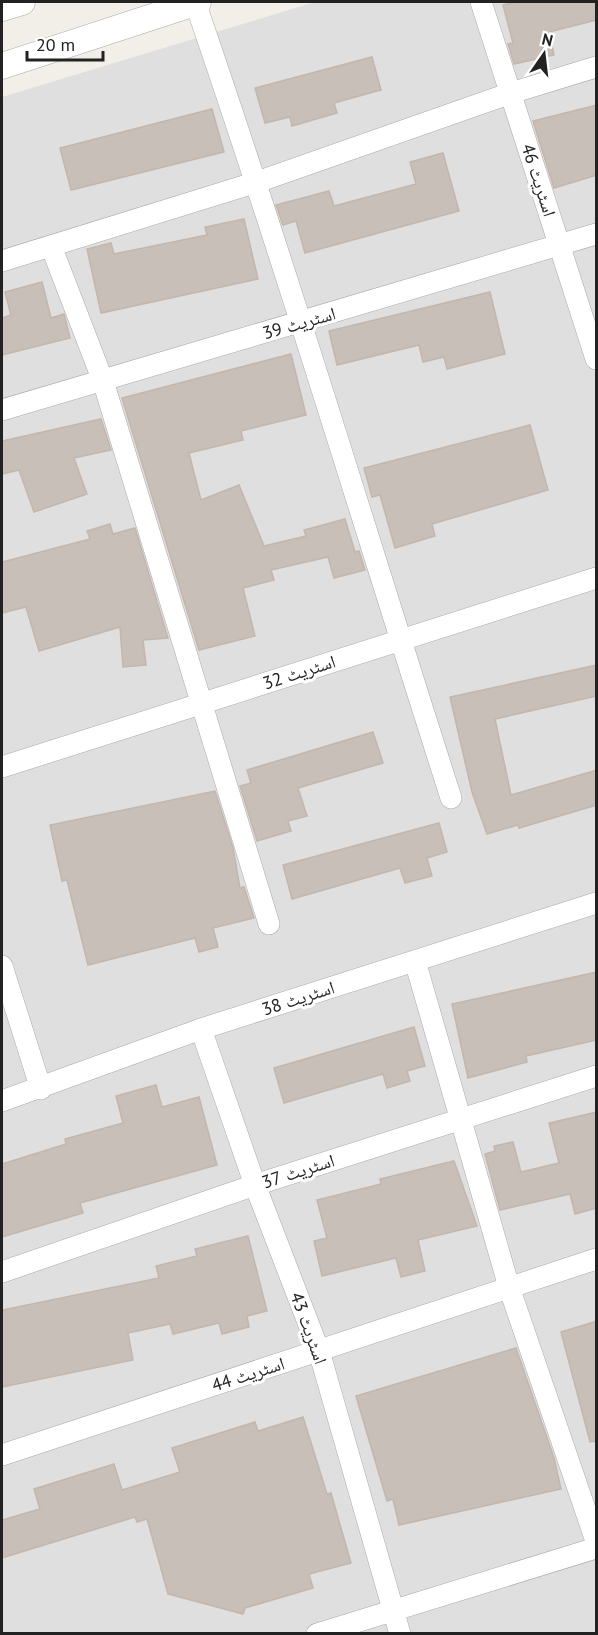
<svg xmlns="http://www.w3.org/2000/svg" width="598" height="1635" font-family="'PT Sans','Noto Naskh Arabic',sans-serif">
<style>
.residential{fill:#e0dfdf}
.building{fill:#c7bfb8;stroke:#c4b6ab;stroke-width:1.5}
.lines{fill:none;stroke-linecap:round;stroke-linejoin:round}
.minor-casing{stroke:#a9a9a9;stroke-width:22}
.tertiary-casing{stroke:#a9a9a9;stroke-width:27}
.minor{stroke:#fff;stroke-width:21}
.tertiary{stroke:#fff;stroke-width:26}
.labels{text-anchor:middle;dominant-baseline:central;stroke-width:6;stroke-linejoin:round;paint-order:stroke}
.street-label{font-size:18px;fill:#222;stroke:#fff}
</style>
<rect width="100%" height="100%" fill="#f2efe9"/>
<polygon class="residential" points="315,2 596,2 596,1633 2,1634 2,97"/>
<g class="building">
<polygon points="516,2 597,2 597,20 549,32 554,55 514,64 508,44 513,43 503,5"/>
<polygon points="372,57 381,90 334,103 337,113 292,126 290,117 265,123 255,88"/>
<polygon points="597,105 597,175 554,188 533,121"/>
<polygon points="212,109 224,152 71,190 60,148"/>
<polygon points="443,153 459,211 305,253 296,221 283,225 276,205 329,191 334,206 416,184 410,162"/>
<polygon points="244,219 258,279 101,313 87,249 111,243 114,254 207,235 205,227"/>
<polygon points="42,282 51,318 64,314 70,338 2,355 2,318 11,315 5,292"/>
<polygon points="490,292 505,354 447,369 444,357 423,362 419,345 337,365 329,331"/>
<polygon points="291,354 306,415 241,431 243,440 189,453 201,500 239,485 264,546 306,536 304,530 345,519 355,552 359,551 365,570 334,578 328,557 271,570 274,580 243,588 255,636 199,650 122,398"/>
<polygon points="101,419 111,450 74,458 87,494 34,512 19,470 2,474 2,441"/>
<polygon points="530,425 548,490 432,524 435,536 395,548 380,495 372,497 364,468"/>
<polygon points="110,524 113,534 135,528 168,638 143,640 146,665 123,667 120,627 39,651 26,607 2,613 2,562 90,539 87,531"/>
<polygon points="597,665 597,696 495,719 511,795 597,770 597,805 519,828 518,825 487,834 472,792 450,697"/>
<polygon points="373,732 383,763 298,788 307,816 288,821 291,831 257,841 240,786 251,783 247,770"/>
<polygon points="215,791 233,848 240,888 244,887 254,918 213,928 218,947 199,952 195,938 88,965 67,880 62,881 50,825"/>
<polygon points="439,823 447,852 427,858 432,876 405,883 400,868 292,899 283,865"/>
<polygon points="597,972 597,1040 526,1056 527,1062 468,1078 452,1004"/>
<polygon points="414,1027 425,1066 407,1071 410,1081 387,1088 383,1074 284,1103 274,1068"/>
<polygon points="156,1085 162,1107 199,1097 217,1165 80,1203 83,1213 2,1237 2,1164 66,1144 65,1139 123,1123 116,1096"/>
<polygon points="597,1112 597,1208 575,1214 570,1194 500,1210 485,1154 495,1151 494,1146 513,1142 521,1172 559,1163 549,1123"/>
<polygon points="454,1161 477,1226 418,1240 425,1271 401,1277 396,1258 322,1276 314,1241 327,1238 317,1200 381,1184 380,1179"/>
<polygon points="248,1236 267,1311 247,1316 249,1327 222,1334 219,1323 173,1334 170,1324 128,1333 133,1360 2,1387 2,1310 159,1278 156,1266 197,1256 195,1249"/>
<polygon points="597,1321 597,1441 590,1442 561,1332"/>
<polygon points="516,1348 554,1458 561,1489 399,1525 393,1499 387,1501 356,1396"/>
<polygon points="303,1417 327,1494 331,1493 351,1563 309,1574 313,1588 245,1608 243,1614 168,1594 147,1519 137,1522 135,1517 2,1558 2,1520 40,1509 34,1489 114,1464 122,1490 180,1472 172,1448 255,1422 258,1431"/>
</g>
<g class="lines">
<defs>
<g id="minor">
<path d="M195 2C286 266 366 533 451 798"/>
<polyline points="481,2 596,359"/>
<polyline points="51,246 103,381 269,924"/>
<polyline points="2,261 257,182 511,93 596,67"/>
<polyline points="2,410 596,234"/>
<polyline points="2,767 596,578"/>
<polyline points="415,961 509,1287 596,1541"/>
<polyline points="2,966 41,1089"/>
<polyline points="201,1029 255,1185 319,1351 400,1634"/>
<polyline points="2,1101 201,1029 596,903"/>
<polyline points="2,1272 255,1185 596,1076"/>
<polyline points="2,1455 596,1259"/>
<polyline points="317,1634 596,1548"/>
</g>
<g id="tertiary">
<polyline points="2,8 22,2"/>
<polyline points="2,66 198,2"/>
</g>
</defs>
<use href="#minor" class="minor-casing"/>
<use href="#tertiary" class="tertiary-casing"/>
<use href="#minor" class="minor"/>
<use href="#tertiary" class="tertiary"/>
</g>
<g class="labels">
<g class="street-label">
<text transform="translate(539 180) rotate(72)">اسٹریٹ 46</text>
<text transform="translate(299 323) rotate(-16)">اسٹریٹ 39</text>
<text transform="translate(299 672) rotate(-18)">اسٹریٹ 32</text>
<text transform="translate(298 998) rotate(-18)">اسٹریٹ 38</text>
<text transform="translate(298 1171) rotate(-18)">اسٹریٹ 37</text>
<text transform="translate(309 1328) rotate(70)">اسٹریٹ 43</text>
<text transform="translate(248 1374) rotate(-18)">اسٹریٹ 44</text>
</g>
</g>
<rect width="598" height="1635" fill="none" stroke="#222222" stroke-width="6"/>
<g transform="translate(544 54) rotate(14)" stroke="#ffffff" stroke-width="4.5" paint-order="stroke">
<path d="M0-4.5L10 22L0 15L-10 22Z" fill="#222222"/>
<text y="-9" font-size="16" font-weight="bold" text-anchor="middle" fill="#222222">N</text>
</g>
<path d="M27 51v9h76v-9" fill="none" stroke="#222222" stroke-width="3"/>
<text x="36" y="51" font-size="18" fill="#222222" stroke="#ffffff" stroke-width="4.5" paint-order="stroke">20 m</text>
</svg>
